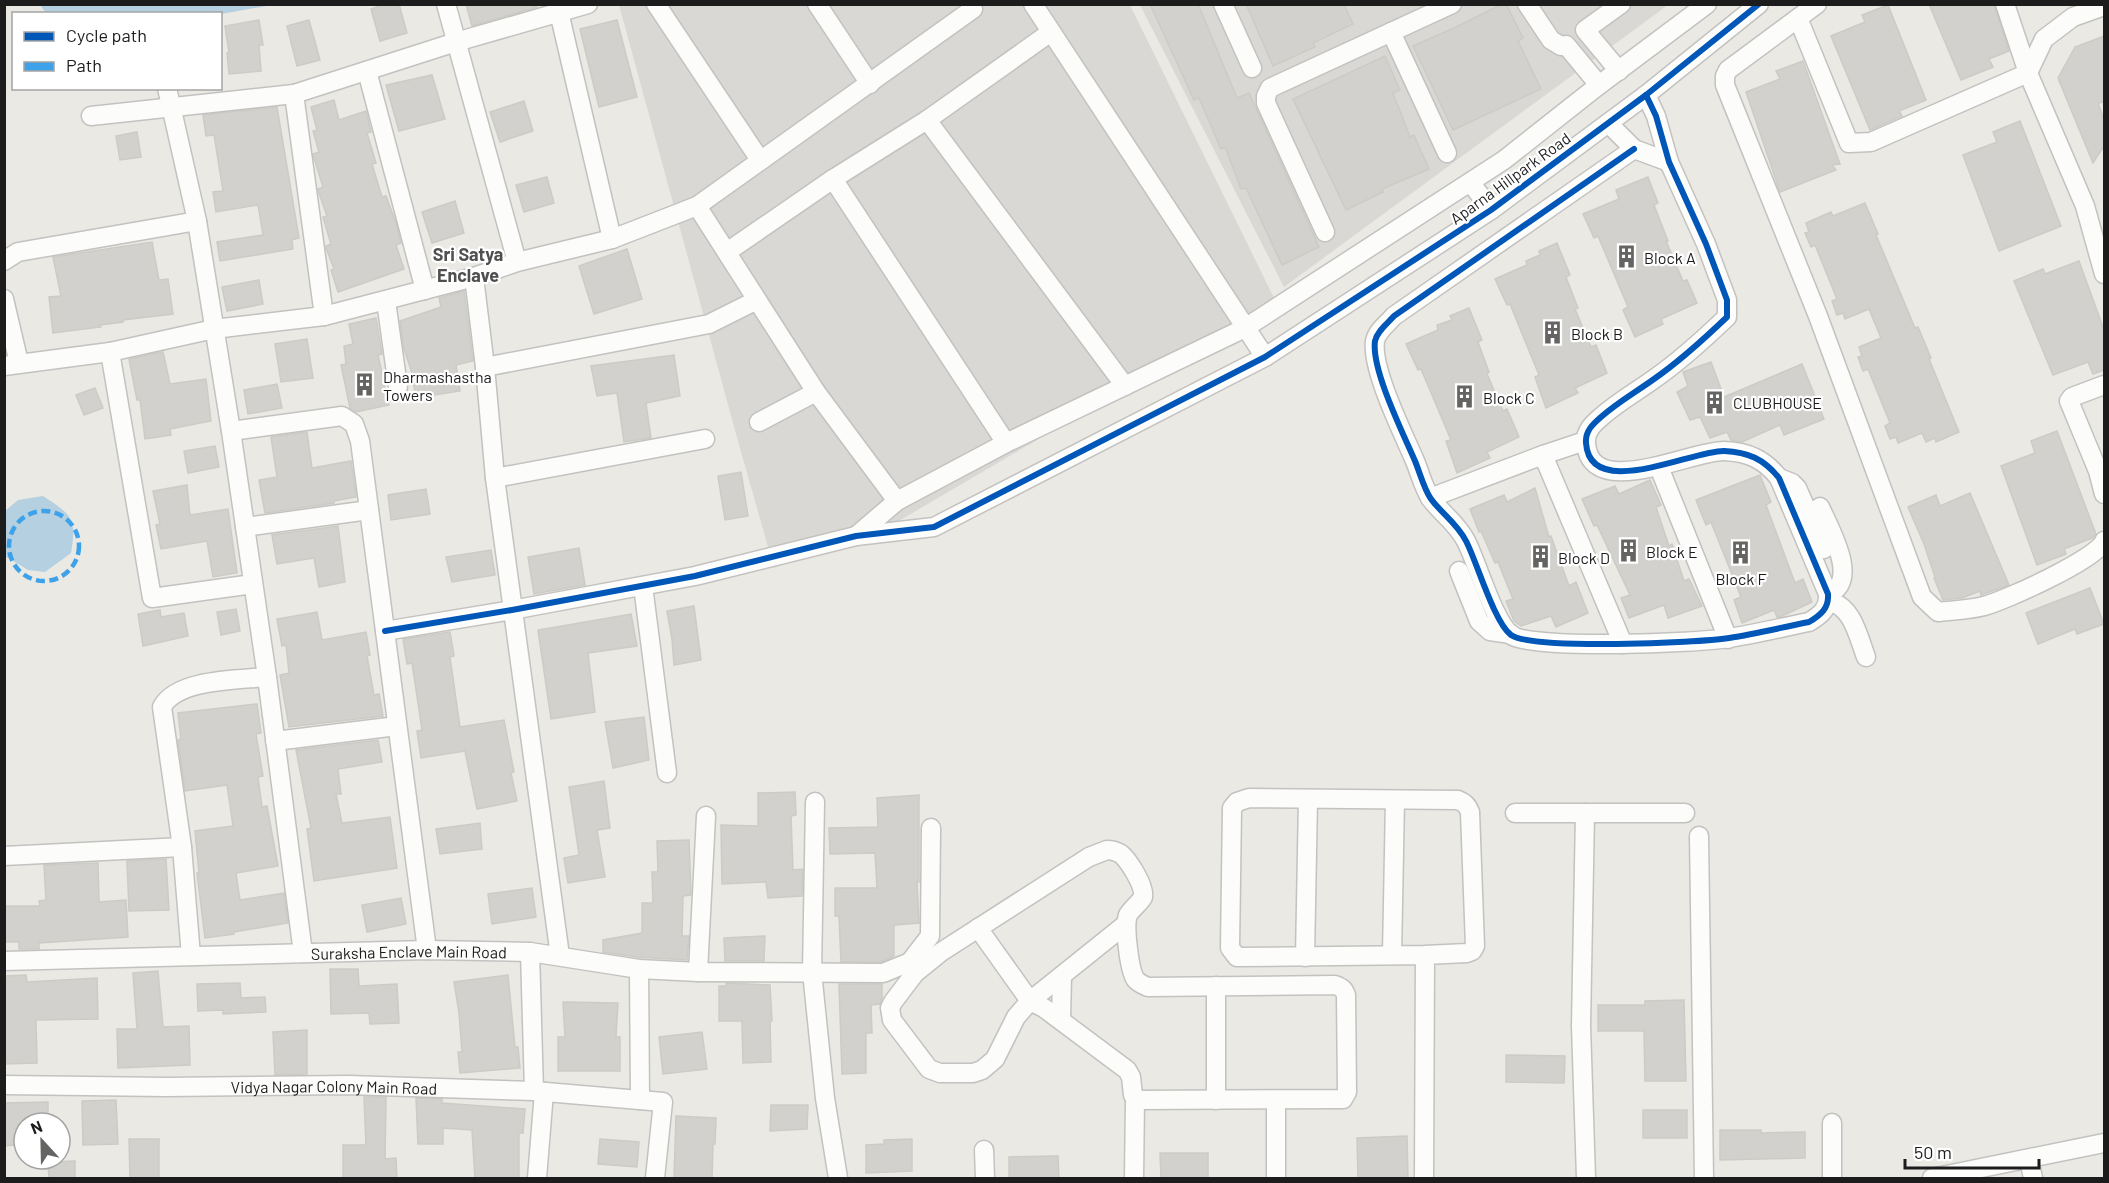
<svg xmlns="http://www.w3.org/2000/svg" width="2109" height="1183" font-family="Barlow,sans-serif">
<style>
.residential{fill:#d9d8d5}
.water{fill:#b5d0e0}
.building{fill:#d2d1cd;stroke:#cdcbc5;stroke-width:1.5}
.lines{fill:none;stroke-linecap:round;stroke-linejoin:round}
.minor-casing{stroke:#c3c2c0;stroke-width:21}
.minor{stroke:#fcfcfb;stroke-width:18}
.quiet{stroke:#3da2ea;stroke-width:4.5;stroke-dasharray:9 4.5;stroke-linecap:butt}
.cycleway-casing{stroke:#fff;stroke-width:10}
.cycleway{stroke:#0057b8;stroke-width:6}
.labels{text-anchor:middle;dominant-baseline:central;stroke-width:4.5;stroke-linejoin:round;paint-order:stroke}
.street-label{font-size:16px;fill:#1c1c1c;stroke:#fff}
.poi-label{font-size:16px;fill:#1c1c1c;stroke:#fff;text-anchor:start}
.neighbourhood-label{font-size:18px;font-weight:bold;fill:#4f4f4f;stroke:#fff}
</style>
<rect width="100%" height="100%" fill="#eae9e4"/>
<g class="residential">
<polygon points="619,5 1130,5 1275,300 892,525 774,568 736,434"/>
<polygon points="1140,5 1668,5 1284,287"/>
</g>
<g class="water">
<polygon points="40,5 272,5 221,14 46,13"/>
<path d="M43 496C72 515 77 518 71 553L45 572 28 570 5 556V511L18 500Z"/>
</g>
<g class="building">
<polygon points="386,4 399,4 407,33 380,41 371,9"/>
<polygon points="466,4 537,4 537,7 472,26"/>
<polygon points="1150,4 1198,4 1237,98 1249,93 1319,247 1282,265 1246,188 1241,189 1225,147 1221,149 1199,98 1194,100"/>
<polygon points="1246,4 1344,4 1353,24 1313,43 1315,47 1273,66"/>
<polygon points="1502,4 1506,4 1523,38 1518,41 1541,89 1453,130 1413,46 1454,28"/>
<polygon points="1929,4 1994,4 2009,51 1989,59 1993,67 1961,80"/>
<polygon points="1888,5 1926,100 1899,111 1902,116 1870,130 1831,36 1865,22 1862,15"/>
<polygon points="259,20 263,45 259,45 261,71 229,74 227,53 229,53 225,26"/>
<polygon points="309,20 320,60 297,66 287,26"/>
<polygon points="617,20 637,97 599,107 580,29"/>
<polygon points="2104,36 2104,102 2098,103 2104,120 2104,146 2093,163 2058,78 2075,47"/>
<polygon points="1385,56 1400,90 1393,93 1410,137 1414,135 1429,169 1382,189 1383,192 1346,210 1293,99"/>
<polygon points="1803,61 1840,164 1832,165 1836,170 1780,192 1746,92 1780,79 1776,71"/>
<polygon points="432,75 445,119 399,131 386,85"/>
<polygon points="334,100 339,120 366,111 371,132 367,133 376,163 372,164 382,197 386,196 396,223 401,243 396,245 404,269 338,292 331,270 334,269 326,248 326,246 331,244 323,217 327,216 319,193 318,189 323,187 314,158 313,154 319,152 313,131 317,130 311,107"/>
<polygon points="524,101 533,131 500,142 490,112"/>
<polygon points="277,107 299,238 292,240 293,249 220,261 217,242 263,235 258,205 216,212 213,192 223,191 214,135 206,136 203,115"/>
<polygon points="2020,121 2061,226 1999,251 1963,155 1997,142 1993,132"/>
<polygon points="137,132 141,157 120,160 116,136"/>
<polygon points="547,177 554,203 524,212 516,185"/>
<polygon points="1648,177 1658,203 1654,205 1668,241 1666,241 1683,281 1687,280 1697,303 1661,319 1663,324 1635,337 1623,310 1628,307 1598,236 1594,238 1583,214 1619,199 1616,190"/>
<polygon points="455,201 464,233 432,243 422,212"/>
<polygon points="1865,203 1878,234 1876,235 1915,328 1918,327 1931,358 1929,359 1959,432 1936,442 1935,438 1926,442 1922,433 1898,443 1896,437 1890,439 1885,426 1890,423 1868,369 1863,371 1858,357 1862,356 1859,347 1881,338 1869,309 1845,319 1843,313 1837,315 1832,301 1837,299 1815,245 1811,247 1805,233 1809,232 1806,223 1831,212 1833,216"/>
<polygon points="152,242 159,280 168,279 173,314 123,320 123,322 100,325 101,327 53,333 49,297 61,296 53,257"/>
<polygon points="1557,243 1570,275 1566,277 1578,308 1575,309 1591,347 1596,345 1607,373 1575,388 1578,393 1546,408 1535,377 1539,375 1510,304 1507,305 1495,279 1527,265 1526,261 1540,255 1539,251"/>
<polygon points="627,249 642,299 594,314 579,266"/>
<polygon points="2079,261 2104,330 2104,370 2093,374 2088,362 2053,375 2014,281 2043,269 2045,274"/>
<polygon points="259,280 263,304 227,311 222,287"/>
<polygon points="464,291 473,361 456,365 460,391 416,398 411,370 404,349 400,321 441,307 439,298"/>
<polygon points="1469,308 1482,340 1478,342 1489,372 1487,374 1503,411 1507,409 1519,437 1487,452 1490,458 1457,473 1446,441 1451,440 1421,369 1418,370 1406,344 1438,330 1437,325 1452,320 1450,316"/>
<polygon points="376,318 382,354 378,355 389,405 356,412 350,408 341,365 346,364 344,346 353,344 349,324"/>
<polygon points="307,339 313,378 281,382 275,344"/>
<polygon points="163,352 170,384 206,379 211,421 170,429 171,435 145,439 140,400 137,400 129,359"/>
<polygon points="674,355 680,396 646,403 651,438 624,442 617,393 597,396 591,366"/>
<polygon points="1711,362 1724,397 1802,364 1824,419 1784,435 1780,425 1742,442 1731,440 1727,432 1710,438 1700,417 1690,420 1677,392 1688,386 1683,372"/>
<polygon points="277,384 282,408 248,414 244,390"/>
<polygon points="95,388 103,408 84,415 76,395"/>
<polygon points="2057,431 2096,534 2092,538 2064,549 2066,554 2037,565 2001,466 2035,453 2031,441"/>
<polygon points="307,432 312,468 351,461 356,497 334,501 334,503 265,513 259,480 277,477 271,437"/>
<polygon points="215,446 219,467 188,473 184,451"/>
<polygon points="741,472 748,516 725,520 718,476"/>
<polygon points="1760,475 1771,502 1766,505 1795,583 1803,579 1812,602 1780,617 1777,617 1774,610 1742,623 1734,600 1741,597 1711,522 1706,525 1696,500"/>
<polygon points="1650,480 1661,505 1656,507 1669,546 1672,544 1684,581 1689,579 1702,606 1668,618 1664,605 1629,618 1621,598 1630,595 1597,525 1594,526 1582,499 1615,486 1619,494"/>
<polygon points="187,485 190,515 228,509 237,573 213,577 207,541 161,549 156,525 160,524 153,491"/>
<polygon points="1535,488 1549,537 1551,536 1569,586 1576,582 1588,613 1556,627 1551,616 1521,626 1514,621 1506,601 1513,599 1498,562 1495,563 1481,531 1479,532 1470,509 1504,495 1507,502"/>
<polygon points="426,489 430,514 391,520 388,495"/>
<polygon points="1970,493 2009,585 1981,595 1980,591 1962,598 1943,600 1934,578 1935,577 1924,544 1908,507 1936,495 1940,506"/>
<polygon points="338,526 345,582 319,587 314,558 277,564 272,535"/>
<polygon points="579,548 585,585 534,594 528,557"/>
<polygon points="491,550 495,575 452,582 446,557"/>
<polygon points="2090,588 2104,624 2077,634 2075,629 2038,644 2026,613"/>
<polygon points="694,606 701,660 674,665 672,639 667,611"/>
<polygon points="236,609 240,631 221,635 217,612"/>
<polygon points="160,610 161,617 184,613 188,636 143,646 138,614"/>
<polygon points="317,612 322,640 366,632 370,655 367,656 374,695 379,694 383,716 289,727 280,675 289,673 286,645 282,646 277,619"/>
<polygon points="631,614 637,646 588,653 595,712 551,719 538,630"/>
<polygon points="450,632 454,656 450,657 460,727 504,720 514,772 511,773 517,801 477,809 465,751 421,758 417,731 422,730 412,663 407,664 403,639"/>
<polygon points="257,704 261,733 256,734 263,776 258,777 262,807 267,806 278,866 236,873 240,900 284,893 288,923 234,932 234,934 205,938 197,873 199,873 195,831 233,826 227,785 185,791 178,740 181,739 178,713"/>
<polygon points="644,717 649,760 613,768 605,722"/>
<polygon points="378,740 382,762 338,769 341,794 336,794 342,823 390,817 397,868 314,881 307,829 311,828 296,750"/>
<polygon points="604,781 610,828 597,830 605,877 568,883 564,858 579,855 569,787"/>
<polygon points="795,792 796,815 791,816 793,870 803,869 802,896 768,898 766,882 722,884 721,825 758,826 758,793"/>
<polygon points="919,795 919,882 917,882 919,923 894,925 894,956 881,962 841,962 839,916 835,916 835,888 877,888 875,853 830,854 829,828 878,827 877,798"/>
<polygon points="480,823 482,849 440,854 436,829"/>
<polygon points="689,840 691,895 683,896 682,936 689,936 687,960 637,957 603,952 603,940 642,933 642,903 653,903 652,872 658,872 657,841"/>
<polygon points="166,859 169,910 129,911 127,861"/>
<polygon points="98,863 99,902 126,900 128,937 39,943 39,949 19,949 19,942 4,942 4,906 40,906 39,901 46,900 44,865"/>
<polygon points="532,888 536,917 492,924 488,894"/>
<polygon points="401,898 406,924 367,932 362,905"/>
<polygon points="765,936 764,961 725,961 724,938"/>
<polygon points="330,969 358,969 359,986 397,984 399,1023 370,1024 369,1013 331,1014"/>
<polygon points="158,971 163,1027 189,1026 190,1065 118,1068 117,1029 137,1029 133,973"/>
<polygon points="26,975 27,982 97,978 98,1019 36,1020 37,1063 4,1064 4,976"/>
<polygon points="508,975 515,1047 518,1047 520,1068 460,1073 458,1052 462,1052 459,1013 454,982"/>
<polygon points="240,983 241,998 265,997 266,1012 223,1014 223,1010 198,1011 197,984"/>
<polygon points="726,983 770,985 772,1021 770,1021 771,1062 743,1063 742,1021 719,1021 719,986 726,986"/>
<polygon points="839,984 882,984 882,998 880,1004 871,1005 872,1033 866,1033 866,1073 842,1074"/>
<polygon points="1684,1000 1686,1081 1645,1081 1644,1031 1598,1031 1598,1005 1645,1005 1645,1001"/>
<polygon points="563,1002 618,1003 616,1037 620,1037 620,1071 558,1071 558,1037 565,1037"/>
<polygon points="307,1030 307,1074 275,1075 273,1032"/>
<polygon points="702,1032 707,1069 663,1074 659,1037"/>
<polygon points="1506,1055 1565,1056 1564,1083 1506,1082"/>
<polygon points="364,1097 386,1097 385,1159 396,1158 397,1179 343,1179 343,1145 366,1145"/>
<polygon points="416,1098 442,1099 442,1103 525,1109 523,1133 519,1133 519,1179 475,1179 472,1130 443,1128 443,1144 418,1144"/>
<polygon points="116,1100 118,1144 83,1145 82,1101"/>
<polygon points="48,1102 48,1123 24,1123 24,1144 4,1146 4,1103"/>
<polygon points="771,1105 808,1105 807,1129 770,1131"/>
<rect x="1643" y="1110" width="44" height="28"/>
<polygon points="676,1116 716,1118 715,1144 713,1144 712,1179 674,1179"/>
<polygon points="1720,1130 1761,1130 1761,1133 1805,1132 1805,1158 1720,1160"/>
<polygon points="1407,1136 1408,1179 1358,1179 1357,1138"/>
<polygon points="129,1139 159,1139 159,1179 130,1179"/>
<polygon points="600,1139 639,1142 637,1167 598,1164"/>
<polygon points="912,1139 912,1171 866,1173 866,1145 884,1144 884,1140"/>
<polygon points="1160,1153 1208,1153 1208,1179 1161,1178"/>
<polygon points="1058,1156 1059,1179 1009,1179 1009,1157"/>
<polygon points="75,1161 75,1179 49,1179 48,1162"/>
</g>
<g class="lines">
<defs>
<g id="minor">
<polyline points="446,4 517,262"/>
<polyline points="656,4 760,160"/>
<polyline points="817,4 870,84"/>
<polyline points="1033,4 1265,357"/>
<polyline points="1223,4 1252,68"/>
<polyline points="1527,4 1551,40 1561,46 1566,45 1599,85"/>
<path d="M1817 4 1728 70 1725 76V85L1818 316 1922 597 1938 612C1953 610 1969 610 1984 606 2004 601 2099 558 2104 541"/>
<polyline points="2104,6 2073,17 2044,39 2028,73 2085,206 2104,274"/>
<polyline points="559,12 612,239"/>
<polyline points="1798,18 1849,143 1871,142 2028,73 2005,4"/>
<polyline points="1391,32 1447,153"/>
<polyline points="367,71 425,290"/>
<polyline points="1619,71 1585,30 1621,4"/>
<polyline points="167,88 197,221 231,431 267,677 303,953"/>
<polyline points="294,94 324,316"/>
<polyline points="91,116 294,94 456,42 588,4"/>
<polyline points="927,120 1125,386"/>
<polyline points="1608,123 1634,149 1669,162"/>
<path d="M1634 149 1394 316C1388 323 1377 331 1375 341 1371 369 1403 433 1415 461 1420 473 1424 489 1431 499 1442 514 1457 523 1466 541 1477 562 1494 622 1511 635 1533 650 1697 643 1729 638 1756 634 1783 627 1809 622 1821 615 1829 608 1828 594L1779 478C1764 459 1748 452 1724 451 1693 450 1590 502 1586 443 1585 431 1593 424 1601 417 1618 402 1636 392 1654 379 1680 361 1704 339 1727 317V300L1706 244 1669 162 1656 116 1646 95"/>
<polyline points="833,179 1006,443"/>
<polyline points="1471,183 1491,210"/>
<polyline points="697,206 816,392 759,422"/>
<polyline points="1325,232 1266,103 1266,96 1270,88 1452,4"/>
<polyline points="727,252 833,179 927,120 1051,32"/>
<polyline points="4,261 18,252 197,221"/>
<polyline points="474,277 485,367 495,478 560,956"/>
<polyline points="4,299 19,363"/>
<polyline points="386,301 398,387"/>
<polyline points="110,352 152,598 253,584"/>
<polyline points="4,366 110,352 214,329 324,316 474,277 517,262 612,239 697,206 973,9 970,4"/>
<polyline points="485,367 709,324 757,300"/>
<polyline points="2104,385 2072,397 2069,401 2098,471 2104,494"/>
<polyline points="816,392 897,501"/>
<polyline points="231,431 342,416 354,424 360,441 427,950"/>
<polyline points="1585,441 1543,455 1623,644"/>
<polyline points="1659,467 1728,639"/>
<polyline points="495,478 705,439"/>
<polyline points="1779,478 1792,483 1797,488 1824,549"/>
<polyline points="1430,498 1543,455"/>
<path d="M1820 507C1829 528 1861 582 1828 594"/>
<polyline points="245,527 369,510"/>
<polyline points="856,536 897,501 1006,443 1245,328 1504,160 1599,85 1707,4"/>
<polyline points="1459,571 1479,621 1490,631 1511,634"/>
<polyline points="643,586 667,773"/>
<path d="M1829 601C1853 607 1858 636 1866 657"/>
<polyline points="385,631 512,610 695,576 856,536 934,527 1265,357 1491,210 1646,95 1759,4"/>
<polyline points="275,741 397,726"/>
<polyline points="815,802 812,972 825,1098 838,1178"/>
<polyline points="1515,813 1685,813"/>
<polyline points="1585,813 1581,1026 1586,1178"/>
<polyline points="1699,836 1704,1178"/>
<path d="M1107 850C1112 850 1116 851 1121 854 1129 861 1145 886 1143 897 1139 904 1132 908 1128 915 1124 925 1129 971 1136 980 1139 983 1143 985 1148 987L1335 985C1341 987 1344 989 1346 995L1347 1092 1343 1099 1138 1100 1133 1095 1131 1077 1127 1070 1044 1008 1030 1001 1016 1017 995 1059 982 1070 973 1073H940L929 1069 892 1020 890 1008 893 1002 915 973 941 952 1089 857Z"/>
<polyline points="4,856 182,847"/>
<polyline points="978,928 1030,1001 1126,924"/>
<polyline points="530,952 534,1091"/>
<polyline points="1392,955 1395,800"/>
<path d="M191 956 182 847 162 707C177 679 237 680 267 677"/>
<polyline points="1305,957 1308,799"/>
<path id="s1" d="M4 961 427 950 530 952 639 969 698 972 883 973 910 962 930 936 931 828"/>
<polyline points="639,969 640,1100"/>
<polyline points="698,972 706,816"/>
<polyline points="1216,986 1216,1100"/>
<polyline points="1061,1020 1062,976"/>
<path id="s2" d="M4 1085 166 1087 348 1085 534 1091 663 1102 655 1178"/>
<polyline points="1832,1123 1832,1178"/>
<polyline points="984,1150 985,1178"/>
<polyline points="2029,1160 2033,1178"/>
<polyline points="537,1178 544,1092"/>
<polyline points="1134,1178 1135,1099"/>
<polyline points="1276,1178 1276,1100"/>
<path d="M1424 1178 1425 955 1237 957 1230 948 1232 808 1237 802 1249 798 1458 800C1465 803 1467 805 1470 812L1475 946 1472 951 1467 953 1425 955"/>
<polyline points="1932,1178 2104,1143"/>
</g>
</defs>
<use href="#minor" class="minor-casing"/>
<use href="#minor" class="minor"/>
<circle class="quiet" cx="44" cy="546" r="35"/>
<defs>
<g id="cycleway">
<path d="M1634 149 1394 316C1388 323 1377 331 1375 341 1371 369 1403 433 1415 461 1420 473 1424 489 1431 499 1442 514 1457 523 1466 541 1477 562 1494 622 1511 635 1533 650 1697 643 1729 638 1756 634 1783 627 1809 622 1821 615 1829 608 1828 594L1779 478C1764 459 1748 452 1724 451 1693 450 1590 502 1586 443 1585 431 1593 424 1601 417 1618 402 1636 392 1654 379 1680 361 1704 339 1727 317V300L1706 244 1669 162 1656 116 1646 95"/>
<polyline points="385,631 512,610 695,576 856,536 934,527 1265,357 1491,210 1646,95 1759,4"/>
</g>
</defs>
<use href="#cycleway" class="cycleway-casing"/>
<use href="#cycleway" class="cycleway"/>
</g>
<defs>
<symbol id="building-bare" viewBox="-9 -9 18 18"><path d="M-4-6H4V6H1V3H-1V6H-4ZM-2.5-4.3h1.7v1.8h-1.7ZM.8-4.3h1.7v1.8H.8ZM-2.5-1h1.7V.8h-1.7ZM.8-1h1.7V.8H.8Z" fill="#646462" stroke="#fff" stroke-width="2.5" paint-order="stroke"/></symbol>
</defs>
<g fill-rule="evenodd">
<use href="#building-bare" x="1610" y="240" width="33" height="33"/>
<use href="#building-bare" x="1536" y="316" width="33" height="33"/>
<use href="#building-bare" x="348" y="368" width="33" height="33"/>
<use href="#building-bare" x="1448" y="380" width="33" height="33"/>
<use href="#building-bare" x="1698" y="386" width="33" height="33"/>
<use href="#building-bare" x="1612" y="534" width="33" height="33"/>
<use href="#building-bare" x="1724" y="536" width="33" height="33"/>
<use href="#building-bare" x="1524" y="540" width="33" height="33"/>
</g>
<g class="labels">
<g class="street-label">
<text transform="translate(1510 178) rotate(-36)">Aparna Hillpark Road</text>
<text stroke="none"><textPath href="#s1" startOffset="405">Suraksha Enclave Main Road</textPath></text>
<text stroke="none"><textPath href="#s2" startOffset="330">Vidya Nagar Colony Main Road</textPath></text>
</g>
<g class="poi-label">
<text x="1644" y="257">Block A</text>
<text x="1571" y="333">Block B</text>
<text x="383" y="376">Dharmashastha<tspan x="383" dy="18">Towers</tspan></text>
<text x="1483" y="397">Block C</text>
<text x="1733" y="402">CLUBHOUSE</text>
<text x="1646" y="551">Block E</text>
<text x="1558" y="557">Block D</text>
<text x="1741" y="578" text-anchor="middle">Block F</text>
</g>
<g class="neighbourhood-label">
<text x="468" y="254">Sri Satya<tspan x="468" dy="21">Enclave</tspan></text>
</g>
</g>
<rect width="2109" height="1183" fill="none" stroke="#1c1c1c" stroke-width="12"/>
<rect x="12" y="12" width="210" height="78" fill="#ffffff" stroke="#a4a4a4" stroke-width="1.5"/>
<rect x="24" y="32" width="30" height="9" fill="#0057b8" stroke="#a4a4a4" stroke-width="1.5"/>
<text x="66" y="42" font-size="18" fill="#1c1c1c">Cycle path</text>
<rect x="24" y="62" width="30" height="9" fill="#3da2ea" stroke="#a4a4a4" stroke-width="1.5"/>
<text x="66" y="72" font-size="18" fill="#1c1c1c">Path</text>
<g transform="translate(42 1141) rotate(338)"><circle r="28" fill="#ffffff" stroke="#a4a4a4" stroke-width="1.5"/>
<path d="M0-4.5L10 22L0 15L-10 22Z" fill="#646462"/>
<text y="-9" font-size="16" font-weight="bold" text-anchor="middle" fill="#1c1c1c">N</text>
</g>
<path d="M1905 1159v9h134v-9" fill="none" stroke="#1c1c1c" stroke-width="3"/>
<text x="1914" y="1159" font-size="18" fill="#1c1c1c" stroke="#ffffff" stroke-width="4.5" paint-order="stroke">50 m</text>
</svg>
